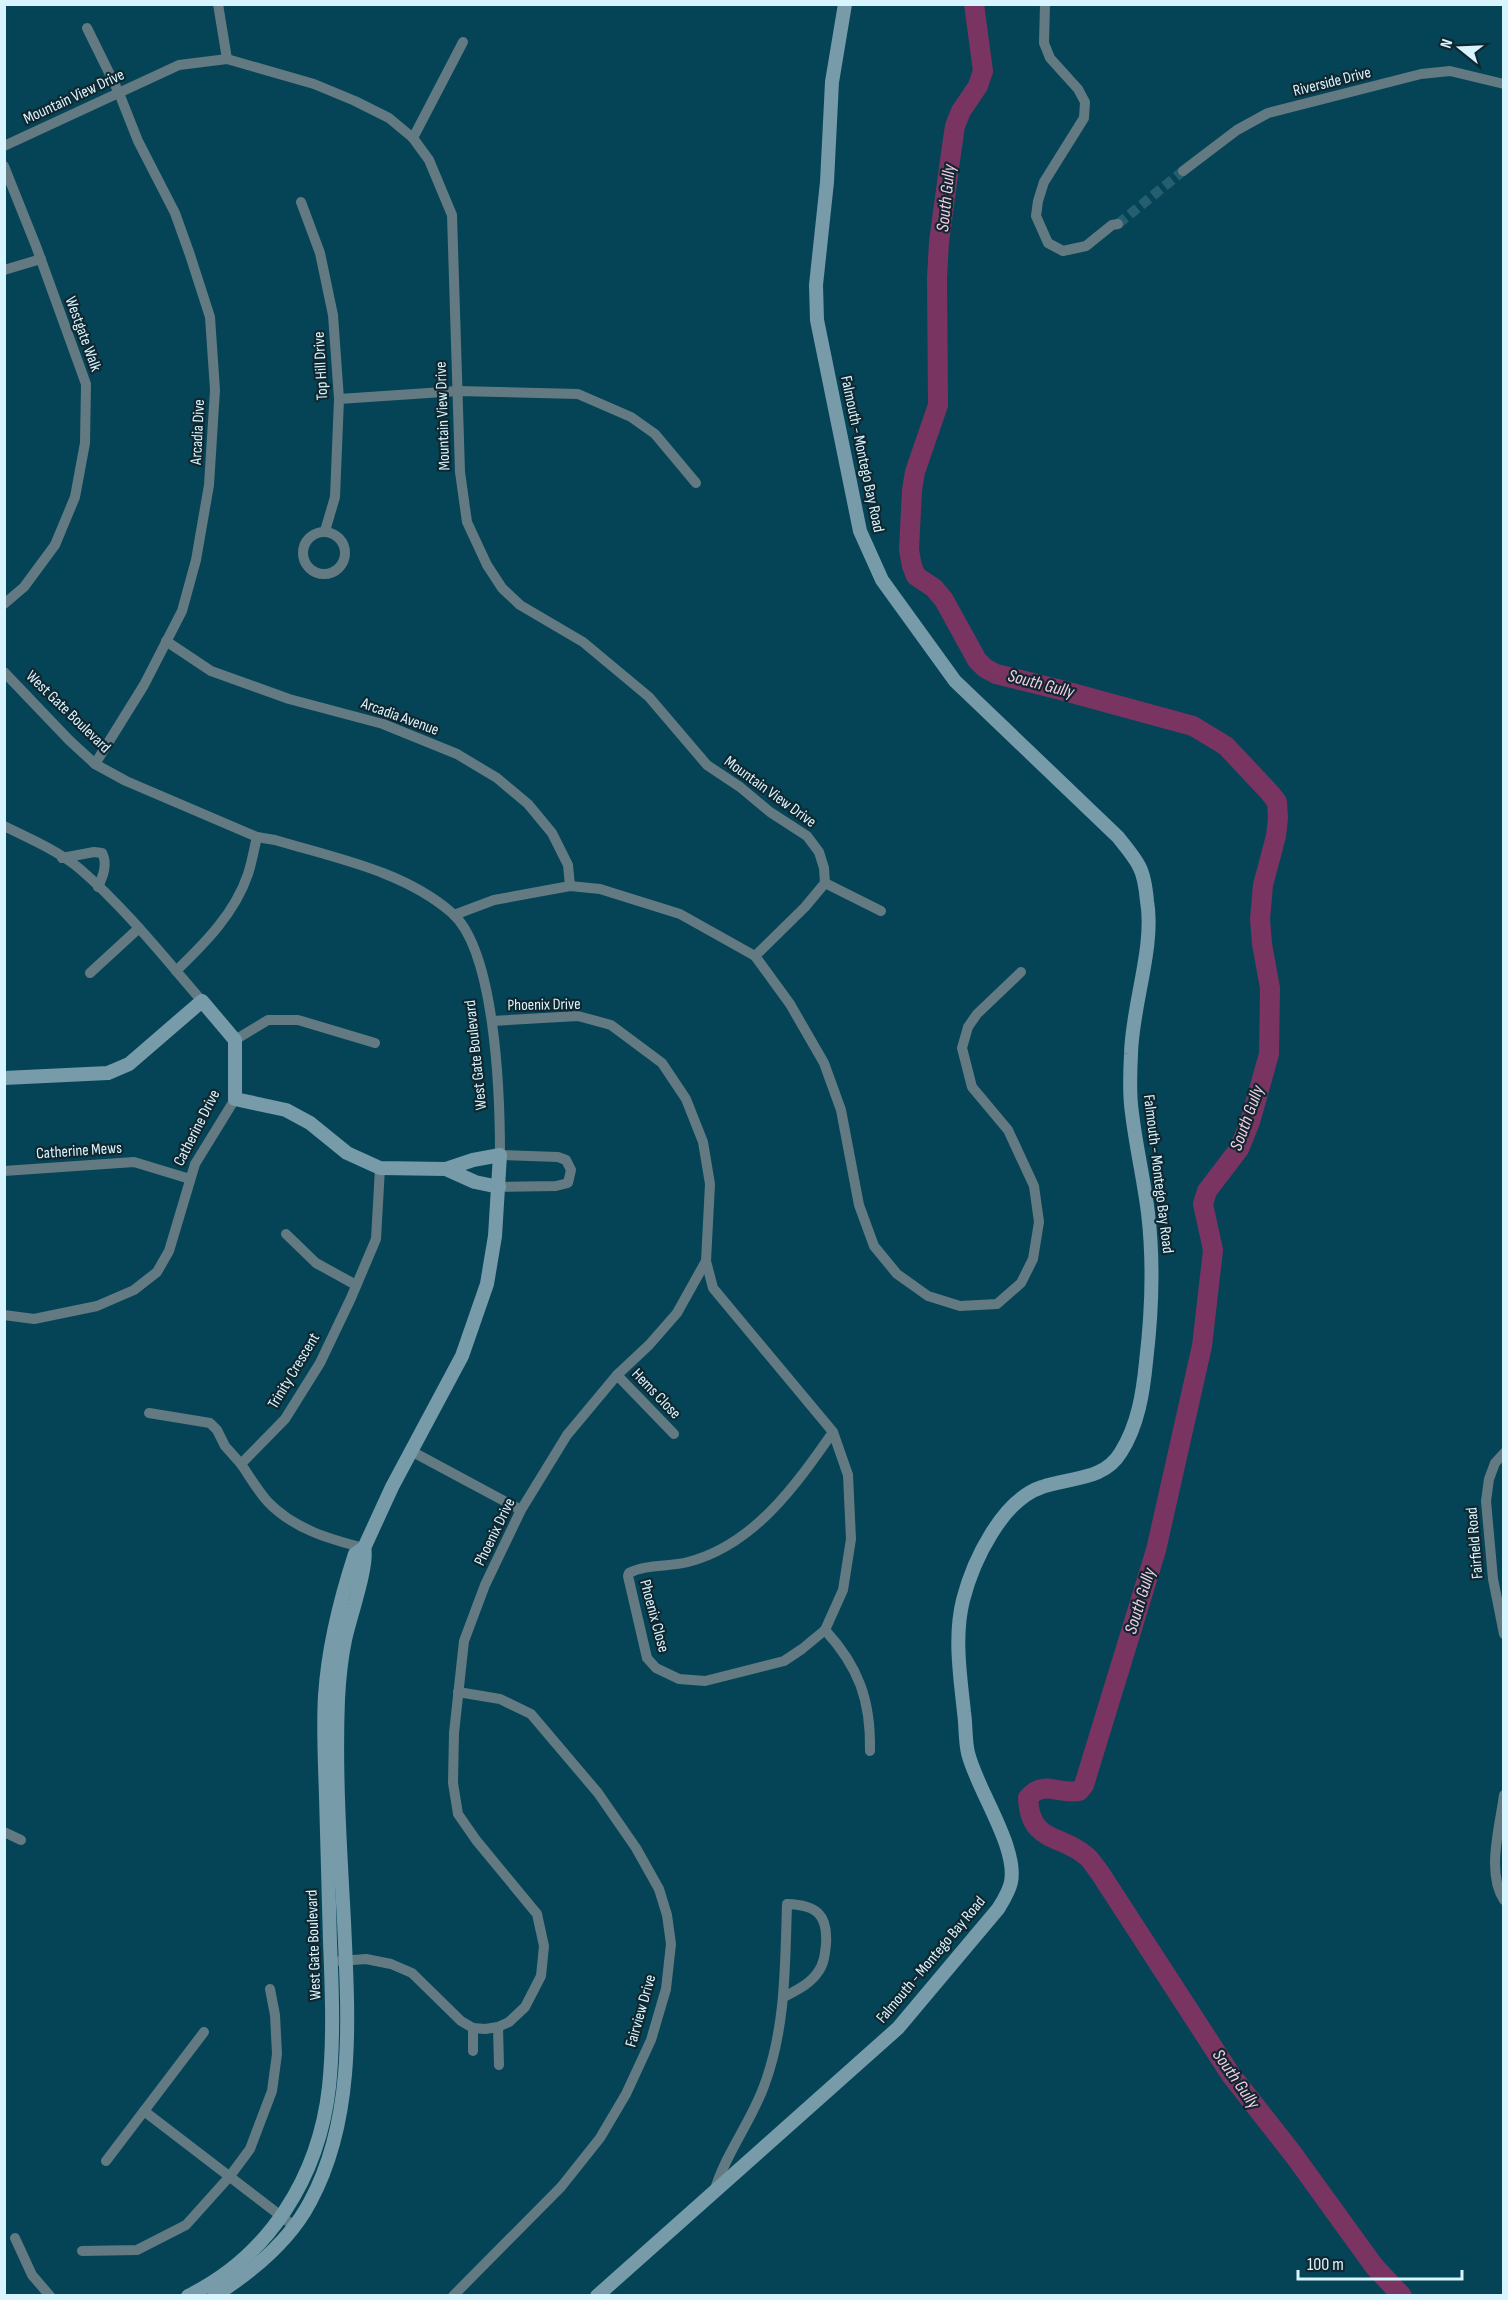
<svg xmlns="http://www.w3.org/2000/svg" width="1508" height="2300" font-family="'Sofia Sans Condensed',sans-serif">
<style>
.lines{fill:none;stroke-linecap:round;stroke-linejoin:round}
.river{stroke:#7a3461;stroke-width:20}
.street-tunnel{stroke:#245e6f;stroke-width:10;stroke-dasharray:10 5;stroke-linecap:butt}
.street{stroke:#637a82;stroke-width:10}
.secondary{stroke:#779ba9;stroke-width:14}
.labels{text-anchor:middle;dominant-baseline:central;stroke-width:4.5;stroke-linejoin:round;paint-order:stroke}
.street-label{font-size:16px;fill:#d8f4ff;stroke:#112730}
.water-label{font-size:18px;font-style:italic;fill:#f9cee6;stroke:#112730}
</style>
<rect width="100%" height="100%" fill="#044456"/>
<g class="lines">
<path class="river" d="M974 4 983 71 978 86 961 111 955 126 951 153 939 242 937 278 938 405 915 472 912 490 909 550 912 566 916 576 934 588 944 600 977 660 985 668 996 674 1061 690 1193 726 1226 746 1270 793 1277 802 1278 818 1276 836 1263 885 1260 919 1262 944 1270 988 1269 1054 1250 1122 1239 1149 1207 1191 1203 1204 1213 1250 1202 1346 1156 1550 1084 1785 1079 1791C1059 1795 1043 1779 1028 1798 1030 1843 1060 1834 1085 1855 1091 1859 1095 1867 1100 1873L1231 2075 1293 2154 1374 2266 1402 2296"/>
<polyline class="street-tunnel" points="1118,224 1183,171"/>
<g class="street">
<polyline points="218,4 227,59"/>
<polyline points="1045,4 1044,43 1050,58 1078,89 1085,102 1084,118 1044,182 1038,201 1036,216 1048,243 1063,251 1086,246 1112,225 1118,224"/>
<polyline points="87,28 119,93 138,141 175,213 190,255 210,317 215,390 209,485 196,560 182,611 144,685 95,764"/>
<polyline points="413,138 463,42"/>
<polyline points="4,146 179,65 227,59 314,84 355,101 389,118 413,138 429,160 452,215 460,472 467,522 487,565 502,588 520,605 583,642 649,697 707,765 740,787 770,812 807,836 819,852 824,868 825,883 805,907 755,956"/>
<polyline points="4,166 36,246 86,384 85,443 75,497 55,545 24,587 4,604"/>
<polyline points="1183,171 1237,130 1268,113 1421,74 1450,71 1504,84"/>
<polyline points="301,202 320,253 333,315 339,399 335,497 325,531"/>
<polyline points="4,270 41,259"/>
<polyline points="339,399 458,391 578,394 631,417 655,434 696,483"/>
<circle cx="324" cy="553" r="21"/>
<polyline points="166,641 211,671 289,699 383,724 457,754 497,778 528,804 552,833 568,865 570,886"/>
<path d="M4 672 69 740 95 764 126 781 257 837 275 840C335 858 404 871 452 913 496 952 500 1097 500 1155L558 1157 566 1160 571 1170 568 1183 556 1186 499 1187"/>
<path d="M4 826C29 838 60 852 80 869 125 908 163 956 202 1001"/>
<path d="M62 858 94 852 102 853C108 864 103 876 98 887"/>
<polyline points="825,883 881,911"/>
<polyline points="454,915 494,900 570,886 600,889 680,914 755,956 790,1004 824,1063 841,1110 859,1205 874,1246 897,1274 928,1296 960,1306 997,1304 1021,1283 1033,1259 1039,1222 1034,1186 1008,1130 972,1087 962,1048 968,1027 977,1014 1021,972"/>
<path d="M176 971C205 943 235 913 248 874 252 862 254 849 257 837"/>
<polyline points="90,973 139,928"/>
<polyline points="235,1040 268,1020 298,1020 375,1043"/>
<polyline points="4,1171 134,1162 190,1179"/>
<polyline points="286,1234 316,1263 356,1285"/>
<path d="M706 1261 713 1288 833 1432C796 1485 754 1545 688 1562 669 1567 646 1564 629 1573L628 1576 647 1658 656 1668 679 1679 705 1681 784 1661 802 1649 825 1630 843 1590 851 1539 848 1475 833 1432"/>
<polyline points="4,1315 34,1319 97,1306 134,1290 157,1272 169,1251 195,1164 235,1099"/>
<polyline points="617,1375 674,1434"/>
<polyline points="149,1413 210,1423 217,1430 225,1446 241,1464"/>
<polyline points="411,1451 521,1510"/>
<polyline points="1504,1453 1495,1463 1489,1479 1486,1501 1493,1579 1504,1634"/>
<path d="M364 1548C329 1539 294 1529 268 1502 258 1491 250 1477 241 1464L285 1419 320 1363 351 1298 376 1239 380 1168"/>
<path d="M825 1630C859 1667 871 1701 870 1751"/>
<path d="M1504 1795C1500 1826 1486 1873 1504 1900"/>
<polyline points="4,1832 21,1840"/>
<polyline points="340,1961 366,1959 391,1964 412,1973 461,2021 473,2028 485,2029 498,2027 509,2022 525,2007 541,1976 544,1946 537,1914 476,1840 458,1814 453,1783 454,1733 464,1641 485,1585 521,1510 567,1435 617,1375 649,1345 677,1313 706,1261 710,1184 703,1142 686,1099 662,1063 611,1025 578,1016 492,1021"/>
<polyline points="498,2027 499,2065"/>
<polyline points="473,2028 473,2051"/>
<polyline points="144,2111 294,2226"/>
<polyline points="106,2161 204,2032"/>
<path d="M715 2189C726 2153 751 2122 764 2086 786 2028 785 1965 787 1904 816 1905 828 1914 826 1944 825 1954 824 1964 818 1972 810 1984 797 1990 784 1997"/>
<polyline points="15,2238 32,2275 50,2296"/>
<polyline points="82,2251 137,2250 186,2225 230,2176 250,2149 272,2091 277,2054 275,2015 270,1989"/>
<polyline points="453,2296 561,2187 600,2138 626,2094 651,2040 666,1989 671,1944 667,1915 659,1889 636,1848 598,1793 531,1714 500,1699 458,1692"/>
</g>
<g class="secondary">
<path d="M4 1078 108 1073 129 1064 202 1001 235 1040V1099L286 1110 310 1123 347 1153 380 1168 446 1169 473 1160 500 1155 495 1236 487 1284 462 1356 392 1487 364 1548 355 1554C340 1600 328 1649 325 1696 323 1729 325 1763 326 1796 327 1845 329 1893 330 1942 332 1990 334 2039 329 2087 319 2176 270 2256 188 2296"/>
<polyline points="446,1169 475,1182 499,1187"/>
<path d="M214 2296C252 2272 289 2242 310 2202 356 2117 348 2014 344 1921 340 1847 335 1772 338 1699 339 1679 341 1659 345 1640 349 1620 369 1563 364 1548"/>
<path d="M597 2296 898 2028 998 1909C1003 1901 1009 1892 1011 1882 1018 1847 977 1790 968 1753 965 1740 966 1726 964 1712 960 1675 954 1636 963 1600 973 1561 1002 1500 1042 1487 1070 1477 1104 1481 1121 1452 1138 1425 1143 1393 1146 1362 1152 1312 1154 1263 1148 1213 1144 1180 1136 1147 1132 1113 1129 1094 1130 1073 1131 1054 1132 1005 1155 947 1147 901 1146 890 1144 875 1139 866 1134 856 1125 846 1118 837L955 681 882 580 860 531 817 320 816 285 827 182 832 82 845 4"/>
</g>
</g>
<g class="labels">
<g class="street-label">
<text transform="translate(1332 82) rotate(-14)">Riverside Drive</text>
<text transform="translate(74 97) rotate(-25)">Mountain View Drive</text>
<text transform="translate(83 334) rotate(70)">Westgate Walk</text>
<text transform="translate(321 366) rotate(-93)">Top Hill Drive</text>
<text transform="translate(443 416) rotate(-92)">Mountain View Drive</text>
<text transform="translate(198 432) rotate(-87)">Arcadia Dive</text>
<text transform="translate(862 454) rotate(78)">Falmouth - Montego Bay Road</text>
<text transform="translate(68 712) rotate(44)">West Gate Boulevard</text>
<text transform="translate(400 717) rotate(20)">Arcadia Avenue</text>
<text transform="translate(770 792) rotate(36)">Mountain View Drive</text>
<text transform="translate(544 1005) rotate(-1)">Phoenix Drive</text>
<text transform="translate(476 1055) rotate(-96)">West Gate Boulevard</text>
<text transform="translate(197 1128) rotate(-63)">Catherine Drive</text>
<text transform="translate(79 1151) rotate(-4)">Catherine Mews</text>
<text transform="translate(1158 1174) rotate(83)">Falmouth - Montego Bay Road</text>
<text transform="translate(294 1371) rotate(-59)">Trinity Crescent</text>
<text transform="translate(656 1394) rotate(46)">Hems Close</text>
<text transform="translate(495 1532) rotate(-64)">Phoenix Drive</text>
<text transform="translate(1475 1543) rotate(-95)">Fairfield Road</text>
<text transform="translate(654 1616) rotate(75)">Phoenix Close</text>
<text transform="translate(314 1945) rotate(-92)">West Gate Boulevard</text>
<text transform="translate(931 1960) rotate(-50)">Falmouth - Montego Bay Road</text>
<text transform="translate(641 2011) rotate(-74)">Fairview Drive</text>
</g>
<g class="water-label">
<text transform="translate(946 198) rotate(-84)">South Gully</text>
<text transform="translate(1041 684) rotate(15)">South Gully</text>
<text transform="translate(1247 1118) rotate(-70)">South Gully</text>
<text transform="translate(1140 1601) rotate(-73)">South Gully</text>
<text transform="translate(1236 2079) rotate(55)">South Gully</text>
</g>
</g>
<rect width="1508" height="2300" fill="none" stroke="#d8f4ff" stroke-width="12"/>
<g transform="translate(1460 48) rotate(288)" stroke="#112730" stroke-width="4.5" paint-order="stroke">
<path d="M0-4.5L10 22L0 15L-10 22Z" fill="#d8f4ff"/>
<text y="-9" font-size="16" font-weight="bold" text-anchor="middle" fill="#d8f4ff">N</text>
</g>
<path d="M1298 2270v9h164v-9" fill="none" stroke="#d8f4ff" stroke-width="3"/>
<text x="1307" y="2270" font-size="18" fill="#d8f4ff" stroke="#112730" stroke-width="4.5" paint-order="stroke">100 m</text>
</svg>
